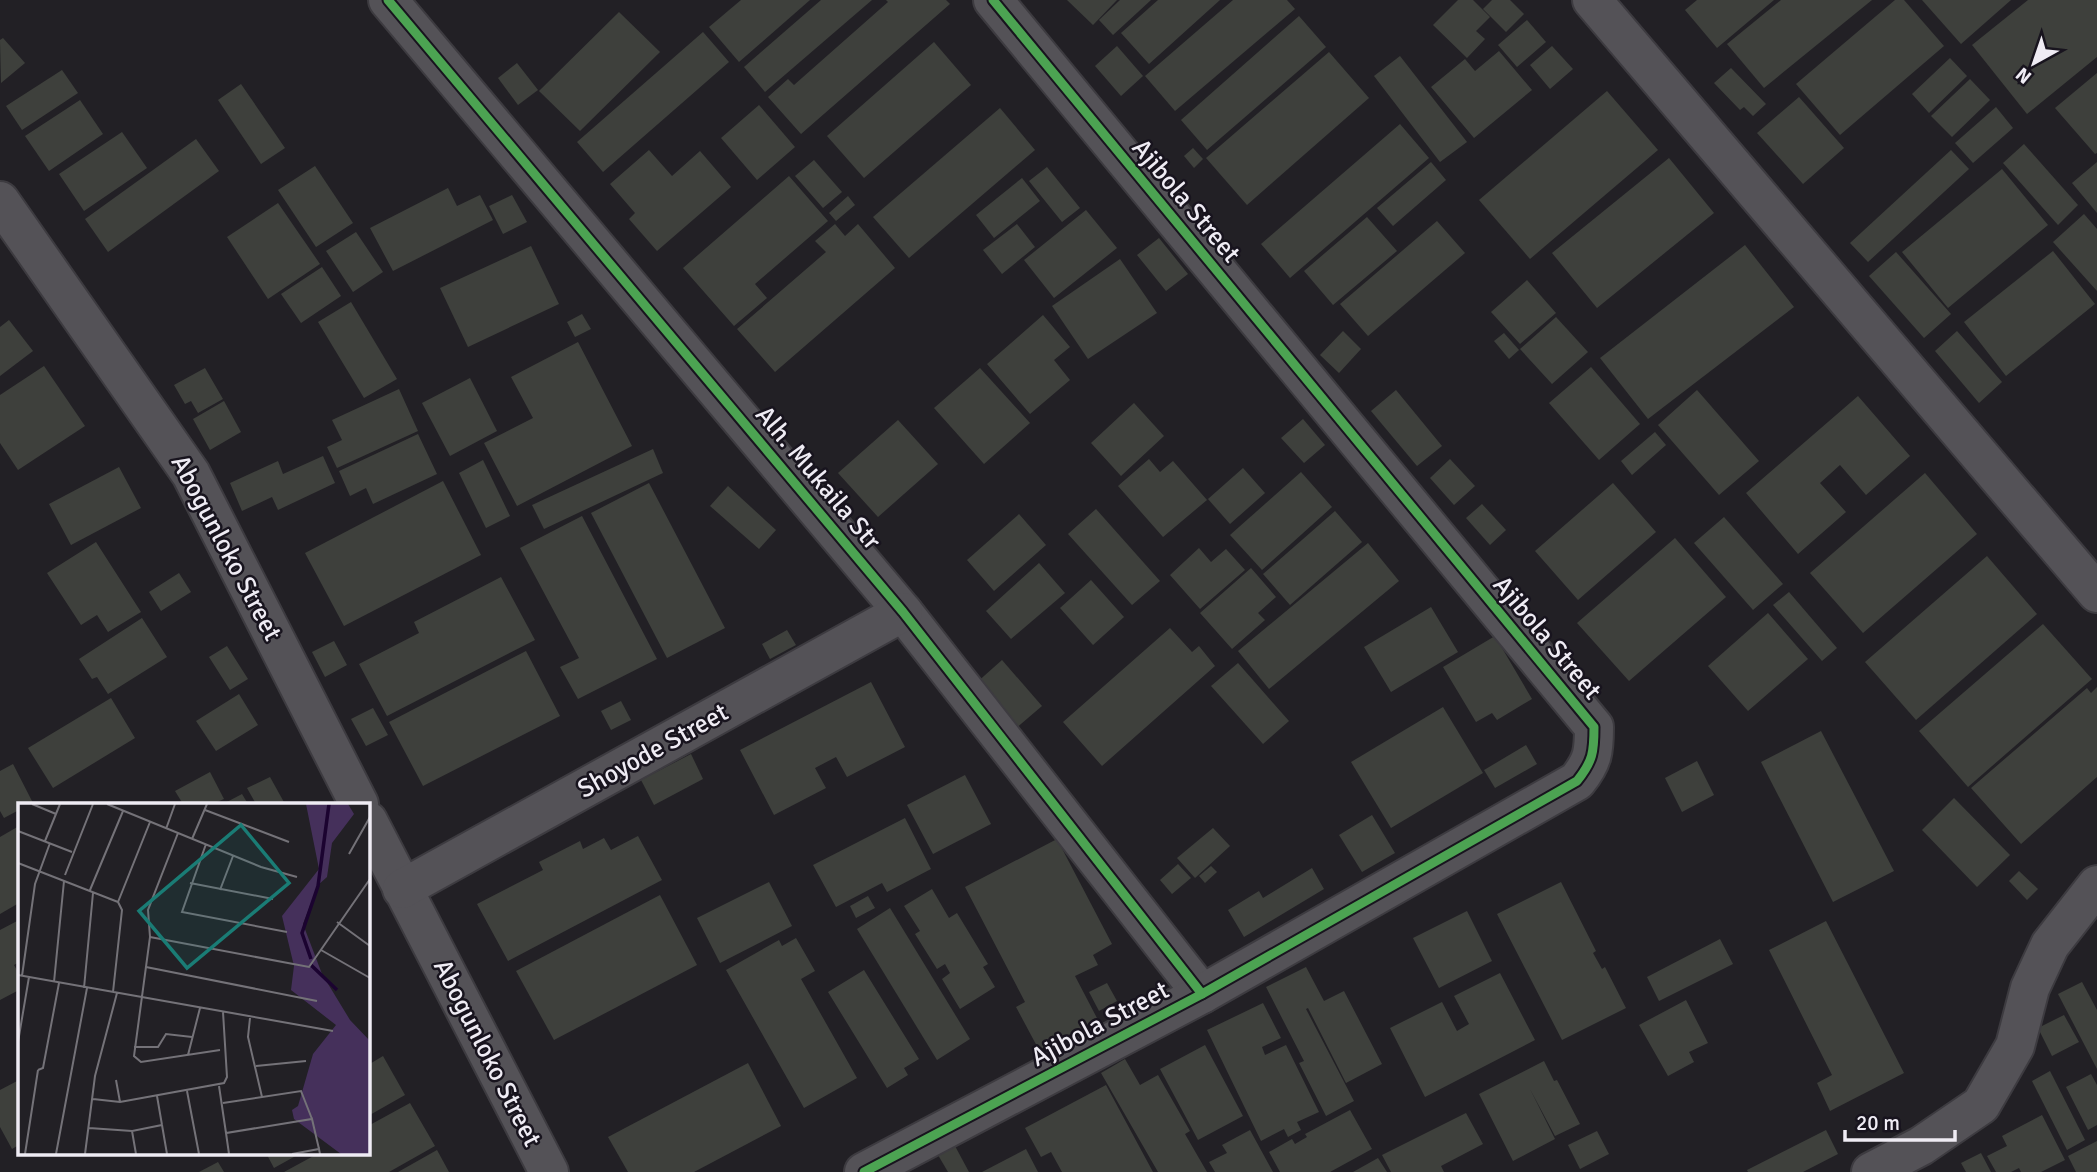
<svg xmlns="http://www.w3.org/2000/svg" width="2097" height="1172" font-family="Signika,sans-serif">
<style>
.building{fill:#3e403c}
.lines{fill:none;stroke-linecap:round;stroke-linejoin:round}
.minor-casing{stroke:#3d3b40;stroke-width:42}
.minor{stroke:#545257;stroke-width:38}
.cycleway-casing{stroke:#18141e;stroke-width:13}
.cycleway{stroke:#4ca352;stroke-width:9}
.labels{text-anchor:middle;dominant-baseline:central;stroke-width:5;stroke-linejoin:round;paint-order:stroke}
.street-label{font-size:26px;fill:#efecf4;stroke:#18141e}
.inset-river{fill:none;stroke:#1b0330;stroke-width:3.5}
.inset-road{fill:none;stroke:#747278;stroke-width:2}
.view{fill:#1a7c75;fill-opacity:0.15;stroke:#1a7c75;stroke-width:3.5}
.inset-edge{fill:none;stroke:#efecf4;stroke-width:3.5}
</style>
<rect width="100%" height="100%" fill="#222025"/>
<g class="building">
<polygon points="741,0 810,0 739,62 709,27"/>
<polygon points="821,0 872,0 765,92 744,67"/>
<polygon points="886,0 946,0 950,4 801,134 768,97 788,79 794,85 888,2"/>
<polygon points="1067,0 1117,0 1093,25"/>
<polygon points="1120,0 1151,0 1113,35 1099,20"/>
<polygon points="1158,0 1220,0 1149,64 1121,33"/>
<polygon points="1233,0 1287,0 1295,9 1175,111 1145,76"/>
<polygon points="1458,0 1473,0 1490,17 1476,31 1485,39 1467,58 1433,25"/>
<polygon points="1492,0 1510,0 1524,14 1506,32 1483,9"/>
<polygon points="1697,0 1774,0 1717,48 1685,10"/>
<polygon points="1781,0 1872,0 1764,88 1727,44"/>
<polygon points="1895,0 1904,0 1944,46 1840,135 1796,84"/>
<polygon points="1922,0 2011,0 1961,44"/>
<polygon points="2028,0 2097,0 2097,57 2027,114 1972,45"/>
<polygon points="619,12 660,52 580,131 539,91"/>
<polygon points="1299,16 1326,47 1207,150 1181,120"/>
<polygon points="1527,20 1546,42 1517,67 1498,45"/>
<polygon points="703,32 729,62 603,172 577,142"/>
<polygon points="3,38 25,63 1,83 0,40"/>
<polygon points="934,42 971,85 864,178 827,136"/>
<polygon points="1117,46 1143,76 1121,96 1095,66"/>
<polygon points="1552,46 1573,69 1550,89 1530,65"/>
<polygon points="1499,51 1532,90 1474,138 1431,87 1465,59 1475,71"/>
<polygon points="1329,52 1369,98 1247,205 1206,158"/>
<polygon points="1400,56 1467,142 1440,162 1374,76"/>
<polygon points="1950,58 1967,76 1929,113 1912,94"/>
<polygon points="517,63 538,90 518,105 498,78"/>
<polygon points="1731,68 1766,104 1753,116 1744,107 1740,110 1714,83"/>
<polygon points="62,70 78,93 22,130 6,106"/>
<polygon points="2097,73 2097,153 2095,154 2055,108"/>
<polygon points="1970,79 1990,100 1952,137 1931,116"/>
<polygon points="241,84 285,148 261,164 218,100"/>
<polygon points="1607,91 1658,150 1530,259 1479,200"/>
<polygon points="1799,97 1844,148 1803,184 1757,133"/>
<polygon points="80,100 103,134 49,171 25,136"/>
<polygon points="759,105 795,147 757,180 721,138"/>
<polygon points="1996,107 2013,128 1973,163 1955,143"/>
<polygon points="1000,108 1035,150 909,258 873,217"/>
<polygon points="1400,124 1429,158 1290,278 1261,244"/>
<polygon points="122,132 147,168 84,211 59,174"/>
<polygon points="196,139 219,171 108,252 85,219"/>
<polygon points="2024,144 2078,205 2058,225 2003,163"/>
<polygon points="1193,148 1203,159 1194,168 1184,156"/>
<polygon points="649,150 672,176 700,151 731,187 657,251 629,219 635,213 610,184"/>
<polygon points="1951,150 1969,169 1868,262 1850,243"/>
<polygon points="1669,158 1714,213 1597,308 1552,253"/>
<polygon points="814,160 842,192 823,208 795,176"/>
<polygon points="1431,162 1446,180 1393,226 1377,208"/>
<polygon points="2097,162 2097,213 2072,183"/>
<polygon points="315,166 353,223 316,247 278,190"/>
<polygon points="1047,167 1080,208 1062,222 1029,181"/>
<polygon points="2002,169 2048,225 1948,308 1902,252"/>
<polygon points="789,176 828,221 755,284 767,298 734,326 683,268"/>
<polygon points="1022,178 1040,201 994,238 976,215"/>
<polygon points="448,188 457,206 480,195 493,220 393,271 370,228"/>
<polygon points="512,195 527,222 503,234 489,206"/>
<polygon points="848,196 855,205 836,221 829,213"/>
<polygon points="278,203 320,264 268,299 227,237"/>
<polygon points="1086,210 1117,248 1054,298 1024,260"/>
<polygon points="2084,214 2097,229 2097,291 2053,242"/>
<polygon points="1367,217 1397,251 1333,305 1304,271"/>
<polygon points="1437,221 1465,253 1368,336 1340,304"/>
<polygon points="835,224 845,236 858,224 895,268 775,372 737,329 826,252 815,241"/>
<polygon points="1017,224 1035,247 1002,274 983,250"/>
<polygon points="356,232 383,272 353,292 326,251"/>
<polygon points="1159,238 1188,274 1166,291 1137,255"/>
<polygon points="1745,245 1794,307 1648,419 1600,358"/>
<polygon points="531,246 559,304 468,347 440,288"/>
<polygon points="2053,251 2095,304 2006,376 1964,322"/>
<polygon points="1896,252 1951,314 1924,338 1869,276"/>
<polygon points="1120,259 1157,313 1088,359 1052,306"/>
<polygon points="322,267 341,296 301,323 281,294"/>
<polygon points="1527,280 1556,313 1520,344 1491,312"/>
<polygon points="351,302 397,379 364,398 318,322"/>
<polygon points="582,314 591,329 575,337 567,322"/>
<polygon points="1043,315 1070,347 1054,360 1070,380 1030,414 987,364"/>
<polygon points="1556,317 1588,352 1552,384 1520,349"/>
<polygon points="9,320 33,351 0,376 0,327"/>
<polygon points="1343,331 1361,349 1339,373 1320,355"/>
<polygon points="1957,331 2002,382 1979,403 1935,351"/>
<polygon points="1504,333 1519,350 1509,359 1494,341"/>
<polygon points="578,342 632,446 517,506 484,443 533,418 511,377"/>
<polygon points="44,366 85,426 18,470 0,443 0,395"/>
<polygon points="1591,367 1640,424 1599,460 1549,403"/>
<polygon points="205,368 223,399 198,413 191,401 185,404 174,385"/>
<polygon points="980,368 1030,423 984,464 934,408"/>
<polygon points="470,378 497,431 450,456 422,403"/>
<polygon points="399,389 418,431 337,468 327,447 342,440 332,420"/>
<polygon points="1396,390 1442,446 1417,466 1371,411"/>
<polygon points="1697,390 1759,461 1719,495 1658,425"/>
<polygon points="1858,396 1910,456 1866,495 1840,465 1820,483 1846,512 1798,554 1746,493"/>
<polygon points="224,401 241,432 210,450 193,419"/>
<polygon points="1134,403 1164,436 1121,476 1091,443"/>
<polygon points="1303,419 1325,445 1304,463 1281,438"/>
<polygon points="898,420 938,464 878,517 838,473"/>
<polygon points="1655,432 1666,445 1632,475 1621,461"/>
<polygon points="418,434 437,474 373,504 366,488 350,496 339,471"/>
<polygon points="653,449 663,473 544,529 532,505"/>
<polygon points="323,456 335,483 278,510 272,497 242,511 230,483 278,461 283,474"/>
<polygon points="1149,459 1160,472 1173,461 1207,500 1163,537 1118,486"/>
<polygon points="1450,459 1475,486 1454,505 1430,478"/>
<polygon points="483,460 510,516 486,528 459,473"/>
<polygon points="119,467 141,508 71,545 49,504"/>
<polygon points="1243,468 1265,493 1230,524 1208,499"/>
<polygon points="1301,472 1332,507 1262,570 1230,535"/>
<polygon points="1925,473 1977,534 1863,633 1810,573"/>
<polygon points="443,481 481,555 344,626 305,553"/>
<polygon points="649,483 725,628 667,658 591,513"/>
<polygon points="1613,483 1656,532 1578,600 1535,551"/>
<polygon points="728,486 776,530 759,549 710,506"/>
<polygon points="1482,504 1506,530 1490,545 1466,518"/>
<polygon points="1096,509 1160,581 1132,605 1068,534"/>
<polygon points="1335,511 1362,542 1290,605 1263,574"/>
<polygon points="1019,514 1046,545 994,591 967,560"/>
<polygon points="582,516 657,659 578,699 560,667 579,658 520,548"/>
<polygon points="1724,517 1783,584 1753,610 1694,543"/>
<polygon points="1675,538 1726,597 1629,681 1577,623"/>
<polygon points="96,542 141,612 108,632 97,615 81,625 47,573"/>
<polygon points="1368,543 1399,581 1269,689 1238,651"/>
<polygon points="1199,548 1211,562 1226,549 1245,570 1200,609 1170,575"/>
<polygon points="1987,556 2037,614 1916,720 1865,662"/>
<polygon points="1039,563 1065,593 1011,639 986,611"/>
<polygon points="1251,568 1276,597 1258,613 1265,620 1232,649 1200,613"/>
<polygon points="179,573 191,592 161,611 149,592"/>
<polygon points="501,577 535,640 387,716 359,664 419,633 414,622"/>
<polygon points="1091,580 1124,617 1093,645 1060,608"/>
<polygon points="1789,592 1837,648 1822,661 1773,605"/>
<polygon points="1431,607 1458,652 1391,692 1364,647"/>
<polygon points="1768,613 1808,659 1748,711 1708,666"/>
<polygon points="142,618 167,657 108,694 97,677 92,679 79,659"/>
<polygon points="2043,624 2092,679 1968,787 1919,731"/>
<polygon points="1170,628 1192,652 1199,646 1215,666 1102,766 1063,722"/>
<polygon points="787,630 796,645 770,659 762,644"/>
<polygon points="1495,636 1532,699 1497,720 1492,713 1476,722 1443,667"/>
<polygon points="334,641 347,665 325,677 312,652"/>
<polygon points="227,646 248,679 230,690 209,657"/>
<polygon points="526,651 560,716 423,786 389,722"/>
<polygon points="1002,660 1042,706 1015,729 975,684"/>
<polygon points="1238,663 1289,721 1263,744 1211,686"/>
<polygon points="871,682 905,747 847,777 836,757 815,768 826,788 774,815 740,750"/>
<polygon points="2097,687 2097,777 2021,844 1971,788 2087,688 2091,693"/>
<polygon points="239,694 258,725 216,751 196,721"/>
<polygon points="111,698 135,738 53,788 28,748"/>
<polygon points="621,701 631,720 611,730 601,711"/>
<polygon points="1443,707 1483,773 1391,828 1351,762"/>
<polygon points="373,708 388,735 366,746 351,719"/>
<polygon points="1821,731 1894,871 1833,902 1761,762"/>
<polygon points="1526,745 1537,764 1495,788 1484,770"/>
<polygon points="691,754 703,779 654,805 641,780"/>
<polygon points="1697,761 1714,795 1682,812 1665,778"/>
<polygon points="13,764 33,803 19,804 19,810 4,818 0,811 0,771"/>
<polygon points="210,772 224,799 212,804 183,804 175,791"/>
<polygon points="965,775 991,824 933,854 907,805"/>
<polygon points="270,777 285,804 256,804 247,788"/>
<polygon points="242,794 248,804 223,804"/>
<polygon points="1954,798 2010,855 1977,887 1922,830"/>
<polygon points="1372,815 1395,853 1362,872 1339,835"/>
<polygon points="905,818 931,869 887,892 882,883 836,907 813,865"/>
<polygon points="19,826 19,903 0,914 0,837"/>
<polygon points="1213,828 1230,846 1195,878 1177,858"/>
<polygon points="638,836 662,880 508,961 477,904 543,870 539,862 580,841 583,849 604,838 611,850"/>
<polygon points="1057,839 1112,944 1093,955 1098,965 1075,976 1098,1020 1039,1050 1016,1007 1025,1002 965,887"/>
<polygon points="1178,864 1191,878 1172,894 1160,880"/>
<polygon points="1211,866 1217,872 1205,883 1199,876"/>
<polygon points="1312,868 1324,889 1244,937 1228,910 1259,891 1263,898"/>
<polygon points="2019,871 2038,889 2027,900 2009,881"/>
<polygon points="769,882 792,926 720,963 697,918"/>
<polygon points="1561,882 1596,951 1593,953 1602,969 1605,967 1626,1008 1562,1040 1497,914"/>
<polygon points="932,889 949,918 957,913 988,964 983,967 995,987 960,1009 942,979 950,973 945,964 937,969 915,934 920,931 904,906"/>
<polygon points="660,895 697,965 554,1040 516,971"/>
<polygon points="868,896 875,908 856,918 850,906"/>
<polygon points="890,908 970,1039 937,1060 857,929"/>
<polygon points="1467,911 1492,961 1439,988 1413,938"/>
<polygon points="19,920 19,962 14,965 19,974 19,990 0,1000 0,930"/>
<polygon points="1826,921 1904,1073 1830,1111 1817,1083 1832,1075 1769,950"/>
<polygon points="796,938 815,971 801,979 857,1078 804,1108 726,970 779,940 782,946"/>
<polygon points="1720,939 1733,964 1659,1001 1647,977"/>
<polygon points="1306,967 1324,1001 1344,991 1382,1064 1346,1083 1308,1008 1306,1009 1354,1101 1326,1116 1299,1063 1304,1061 1266,987"/>
<polygon points="864,970 919,1059 904,1068 908,1075 887,1088 828,992"/>
<polygon points="1500,973 1535,1040 1425,1097 1390,1028 1442,1002 1457,1031 1469,1024 1454,996"/>
<polygon points="2082,982 2097,1010 2097,1069 2058,994"/>
<polygon points="1107,983 1117,1001 1099,1011 1089,992"/>
<polygon points="1686,1000 1708,1043 1689,1052 1694,1062 1668,1076 1639,1025"/>
<polygon points="1263,1003 1281,1038 1262,1047 1265,1055 1286,1045 1319,1112 1297,1122 1301,1130 1288,1137 1284,1129 1261,1141 1207,1030"/>
<polygon points="2064,1015 2079,1042 2052,1056 2038,1028"/>
<polygon points="1205,1045 1243,1116 1198,1140 1160,1069"/>
<polygon points="383,1056 405,1095 368,1116 368,1065"/>
<polygon points="1125,1059 1140,1085 1158,1075 1190,1131 1185,1134 1207,1172 1158,1172 1101,1073"/>
<polygon points="1544,1061 1554,1081 1557,1080 1580,1124 1555,1136 1530,1089 1555,1139 1513,1161 1479,1094"/>
<polygon points="748,1063 781,1126 694,1172 628,1172 608,1137"/>
<polygon points="2050,1071 2085,1140 2067,1150 2032,1081"/>
<polygon points="2091,1074 2097,1085 2097,1125 2088,1130 2066,1087"/>
<polygon points="19,1080 19,1145 12,1149 0,1127 0,1090"/>
<polygon points="1106,1085 1153,1172 1062,1172 1051,1152 1041,1157 1025,1128"/>
<polygon points="410,1103 435,1146 389,1172 284,1172 319,1153 368,1153 368,1126"/>
<polygon points="1350,1110 1372,1149 1330,1172 1280,1172 1269,1152 1292,1139 1295,1144 1307,1137 1305,1134"/>
<polygon points="1466,1113 1483,1144 1441,1166 1444,1172 1391,1172 1382,1155"/>
<polygon points="2042,1115 2065,1160 2041,1172 2021,1172 2019,1168 2011,1172 1996,1172 1987,1156 2007,1146 2002,1136"/>
<polygon points="1250,1130 1273,1172 1215,1172 1209,1162 1227,1153 1222,1145"/>
<polygon points="1826,1130 1838,1154 1803,1172 1748,1172 1747,1170"/>
<polygon points="1597,1131 1609,1154 1580,1169 1568,1145"/>
<polygon points="2097,1141 2097,1172 2076,1172 2068,1156"/>
<polygon points="955,1146 969,1172 948,1172 938,1155"/>
<polygon points="1026,1149 1038,1172 982,1172"/>
<polygon points="437,1150 449,1172 398,1172"/>
<polygon points="266,1153 301,1153 274,1168"/>
<polygon points="1981,1153 1991,1172 1966,1172 1961,1163"/>
<polygon points="1378,1158 1387,1172 1353,1172"/>
<polygon points="218,1162 224,1172 199,1172"/>
</g>
<g class="lines">
<defs>
<g id="minor">
<polyline points="388,0 903,612 1202,994"/>
<polyline points="1592,0 2097,593"/>
<polyline points="0,201 191,474 359,804"/>
<polyline points="368,821 549,1172"/>
<polyline points="402,889 903,612"/>
<path d="M864 1172 1202 994 1577 781C1593 761 1594 752 1594 727L993 0"/>
<polyline points="1871,1172 1921,1146 1981,1105 2015,1046 2030,988 2050,945 2097,885"/>
</g>
</defs>
<use href="#minor" class="minor-casing"/>
<use href="#minor" class="minor"/>
<defs>
<g id="cycleway">
<polyline points="388,0 903,612 1202,994"/>
<path d="M864 1172 1202 994 1577 781C1593 761 1594 752 1594 727L993 0"/>
</g>
</defs>
<use href="#cycleway" class="cycleway-casing"/>
<use href="#cycleway" class="cycleway"/>
</g>
<g class="labels">
<g class="street-label">
<text transform="translate(1186 201) rotate(50)">Ajibola Street</text>
<text transform="translate(818 478) rotate(50)">Alh. Mukaila Str</text>
<text transform="translate(226 548) rotate(62)">Abogunloko Street</text>
<text transform="translate(1547 638) rotate(50)">Ajibola Street</text>
<text transform="translate(653 751) rotate(-29)">Shoyode Street</text>
<text transform="translate(1100 1024) rotate(-28)">Ajibola Street</text>
<text transform="translate(487 1053) rotate(63)">Abogunloko Street</text>
</g>
</g>
<g transform="translate(18 803)">
<rect width="352" height="352" fill="#222025"/>
<path d="M288 1H330L336 11 314 40 309 74 300 82 285 121 304 171 332 217 352 238V351H323L276 316 274 307 280 303 295 251 318 222 273 187 276 163 264 113 301 66Z" fill="#45305b"/>
<path class="inset-river" d="M293 156 284 130 300 83 311 1M293 162 319 187"/>
<path class="inset-road" d="M14 1 38 11M89 1 243 64 279 74M187 7 271 39M148 26 157 1M0 28 54 49M160 30 130 107 132 134 116 253 123 259 202 247M174 36 189 1M27 38 42 1M188 41 164 109 269 129M331 51 352 14M0 60 100 99M47 72 75 1M172 80 255 96M72 87 105 8M202 87 215 53M100 99 132 19M319 119 352 143M132 134 291 164 352 76M303 147 352 175M128 164 299 198M0 172 315 228M4 173 17 81 32 40M36 179 46 78M66 185 75 90M95 189 104 107 100 99M232 215 230 234 244 294M0 239 11 174M116 244H140L148 231 174 234M170 252 182 205M238 263 288 258M20 267 25 265 41 180M98 277 102 299M201 283 208 330 294 316 301 346M169 288 181 351M139 293 144 322M75 296 102 299 206 280 209 274 205 209M205 300 283 288 294 316M71 325 114 328M208 330 211 351M7 351 20 267M38 351 69 185M67 351 77 273 99 190M118 351 114 328 144 322 149 351M274 351 301 346 302 351"/>
<path class="view" d="M223 22 271 80 169 165 121 108Z"/>
<rect width="352" height="352" class="inset-edge"/>
</g>
<g transform="translate(2034 63) rotate(220)" stroke="#18141e" stroke-width="5" paint-order="stroke">
<path d="M0-5L12 26L0 18L-12 26Z" fill="#efecf4"/>
<text y="-10" font-size="19" font-weight="bold" text-anchor="middle" fill="#efecf4">N</text>
</g>
<path d="M1845 1130v10h110v-10" fill="none" stroke="#efecf4" stroke-width="3.5"/>
<text x="1856" y="1130" font-size="21" fill="#efecf4" stroke="#18141e" stroke-width="5" paint-order="stroke">20 m</text>
</svg>
